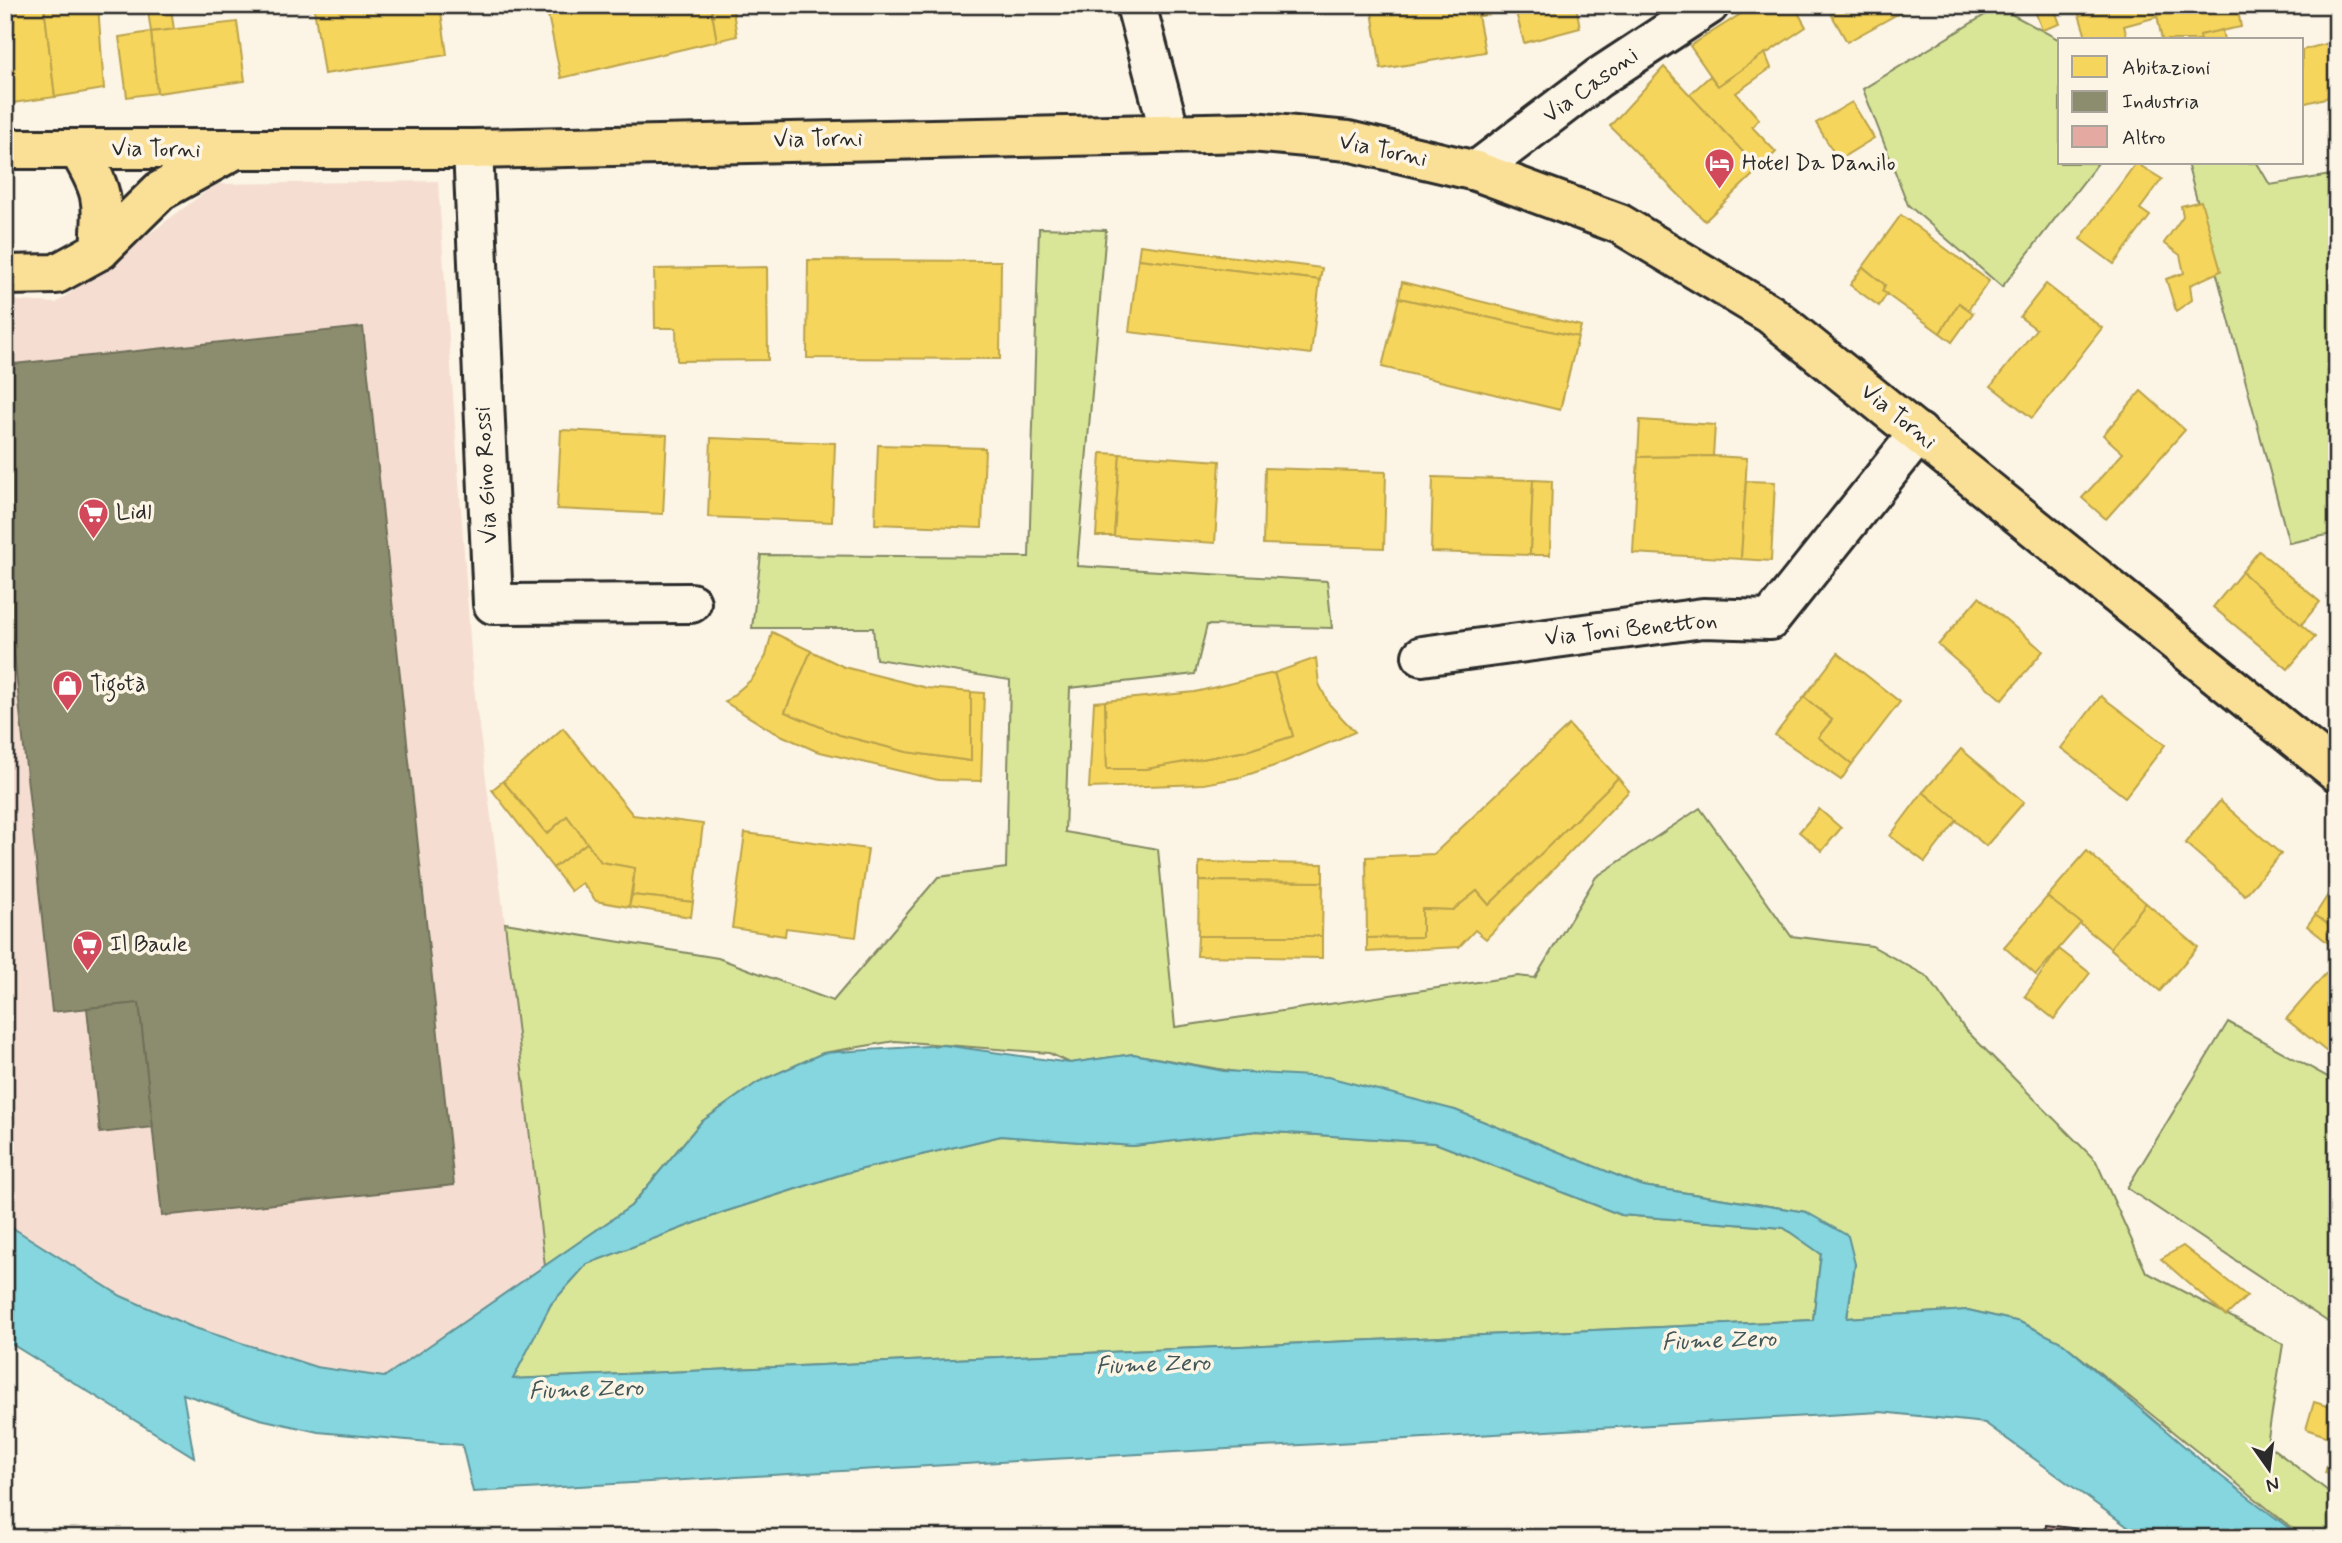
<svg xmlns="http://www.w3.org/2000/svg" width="2342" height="1543" font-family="Mynerve,sans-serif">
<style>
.built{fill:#f5ded1}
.green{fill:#d9e698;stroke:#828862;stroke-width:2}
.water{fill:#85d6de;stroke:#619296;stroke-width:2;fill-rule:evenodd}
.homes{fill:#f6d55c;stroke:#b9a24d;stroke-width:2}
.industry{fill:#8c8c6e;stroke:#6f6f5a;stroke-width:2}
.building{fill:#e4aaa1;stroke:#2b2b2b;stroke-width:2}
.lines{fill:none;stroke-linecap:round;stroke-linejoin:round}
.minor-casing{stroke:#2b2b2b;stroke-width:44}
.major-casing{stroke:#2b2b2b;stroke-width:44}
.minor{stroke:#fcf5e5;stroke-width:38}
.major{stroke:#fadf96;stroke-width:38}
.labels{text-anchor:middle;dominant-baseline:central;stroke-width:7;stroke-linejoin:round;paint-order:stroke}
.street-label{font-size:23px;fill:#2b2b2b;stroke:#fcf5e5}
.poi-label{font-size:23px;fill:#2b2b2b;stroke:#fcf5e5;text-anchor:start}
.water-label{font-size:24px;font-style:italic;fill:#425658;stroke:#fcf5e5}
</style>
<rect width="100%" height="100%" fill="#fcf5e5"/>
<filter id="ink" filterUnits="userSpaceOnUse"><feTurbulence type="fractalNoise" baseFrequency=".0143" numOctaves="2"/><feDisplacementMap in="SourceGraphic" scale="14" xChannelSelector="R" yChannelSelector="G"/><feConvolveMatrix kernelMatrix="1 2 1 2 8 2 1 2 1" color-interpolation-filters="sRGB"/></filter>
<g filter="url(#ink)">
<polygon class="built" points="438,181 473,680 542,1203 537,1211 551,1304 512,1379 384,1377 316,1367 192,1327 121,1296 5,1223 5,300 56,303 216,184"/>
<g class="green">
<polygon points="1998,7 2060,40 2060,163 2098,163 2002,287 1908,205 1863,89"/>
<polygon points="2187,163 2257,163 2270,185 2337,174 2337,533 2289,543"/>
<polygon points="1039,228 1106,230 1077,566 1327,581 1332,628 1207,625 1195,674 1070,688 1065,832 1158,849 1175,1027 1518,976 1535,978 1596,877 1700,808 1791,936 1872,946 1928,977 1964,1028 2096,1161 2146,1272 2283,1344 2267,1444 2337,1498 2337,1538 2304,1538 2063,1343 2020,1322 1968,1310 1847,1318 1855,1264 1806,1212 1643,1186 1455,1110 1133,1054 1070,1063 1049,1053 895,1041 823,1053 758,1082 701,1122 631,1206 545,1266 505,923 718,958 833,1001 938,877 1006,868 1010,680 876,659 873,628 752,628 761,555 1029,557"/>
<polygon points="2228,1022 2337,1082 2337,1328 2127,1188"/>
<polygon points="1257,1131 1435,1143 1621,1215 1784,1228 1821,1253 1813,1320 512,1379 551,1304 587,1264 724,1212 846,1173 1001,1136 1133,1146"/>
</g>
<path class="water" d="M943 1045 1070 1063 1133 1054 1224 1071 1328 1077 1455 1110 1643 1186 1806 1212 1848 1236 1855 1264 1847 1318 1968 1310 2020 1322 2063 1343 2204 1463 2302 1538H2143L1985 1423 1880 1412 473 1492 462 1445 318 1432 260 1419 183 1394 194 1457 5 1340V1223L121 1296 192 1327 316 1367 384 1377 631 1206 701 1122 758 1082 823 1053ZM1257 1131 1435 1143 1621 1215 1784 1228 1821 1254 1813 1320 513 1379 551 1304 587 1264 724 1212 846 1173 1001 1136 1133 1146Z"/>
<g class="homes">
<polygon points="5,5 44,5 55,97 5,104"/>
<polygon points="44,5 98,5 104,89 55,97"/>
<polygon points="335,5 440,5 447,55 324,74 314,8"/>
<polygon points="546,5 719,5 711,7 717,41 561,78"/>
<polygon points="732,5 737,36 717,41 711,7"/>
<polygon points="1371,5 1476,5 1485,52 1381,69"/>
<polygon points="1476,5 1514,5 1515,9 1480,16"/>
<polygon points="1514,5 1576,5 1580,28 1524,43"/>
<polygon points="1755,5 1794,5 1806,27 1718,86 1690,46"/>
<polygon points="1826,5 1909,5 1910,7 1847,42"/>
<polygon points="2042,5 2053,5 2060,24 2042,30 2034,8"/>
<polygon points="2076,5 2155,5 2157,17 2124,26 2127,37 2087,40"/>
<polygon points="2155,5 2237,5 2241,27 2200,35 2201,40 2162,40"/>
<polygon points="171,8 174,30 151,32 148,11"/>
<polygon points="237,22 245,81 157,93 151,32"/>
<polygon points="2222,30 2224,40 2201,40 2200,35"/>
<polygon points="151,32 157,93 127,97 119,37"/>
<polygon points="2333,42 2337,63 2337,95 2302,104 2302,50"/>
<polygon points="1765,53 1771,68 1736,93 1759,119 1752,127 1776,152 1759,169 1688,96 1710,76 1718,86"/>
<polygon points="1664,67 1759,169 1705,221 1610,126"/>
<polygon points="1852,102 1874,138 1838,160 1816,123"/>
<polygon points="2136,163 2162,179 2140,209 2150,216 2114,264 2080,239"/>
<polygon points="2201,201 2221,271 2190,285 2192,300 2176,311 2166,279 2184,273 2180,255 2164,243 2183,216 2181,206"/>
<polygon points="1901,215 1989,281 1968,310 1959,303 1940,333 1882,291 1885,285 1863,267"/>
<polygon points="1140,245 1322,268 1320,280 1138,259"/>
<polygon points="1138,259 1320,280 1311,354 1129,332"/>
<polygon points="808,260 1001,261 1000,359 807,358"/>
<polygon points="767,267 768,360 677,361 676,328 655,328 654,269"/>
<polygon points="1863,267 1885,285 1882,291 1887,294 1879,306 1850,285"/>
<polygon points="1402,282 1581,326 1578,337 1399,298"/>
<polygon points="2046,284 2102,328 2032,418 1991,386 2036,329 2020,317"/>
<polygon points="1399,298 1578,337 1560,410 1382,367"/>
<polygon points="1959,303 1973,313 1952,342 1940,333"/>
<polygon points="2141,391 2185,430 2106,519 2082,498 2123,453 2103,435"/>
<polygon points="1640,420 1715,425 1713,456 1638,457"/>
<polygon points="561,430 667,435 663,514 557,509"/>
<polygon points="711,438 835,443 832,522 708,517"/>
<polygon points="878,445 985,448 982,528 875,524"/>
<polygon points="1101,453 1120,454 1114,536 1096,536"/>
<polygon points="1120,454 1220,461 1215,543 1114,536"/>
<polygon points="1713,456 1747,458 1741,559 1633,553 1638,457"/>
<polygon points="1265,468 1386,472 1384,548 1263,544"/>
<polygon points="1433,477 1533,480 1530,555 1431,552"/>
<polygon points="1533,480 1552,481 1550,555 1530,555"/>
<polygon points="1746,481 1775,482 1771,561 1741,559"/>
<polygon points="2259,551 2320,602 2301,625 2242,572"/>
<polygon points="2242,572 2315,637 2288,669 2213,607"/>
<polygon points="1979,597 2043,651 2002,700 1938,645"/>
<polygon points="772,632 811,651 785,712 840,735 907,752 971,761 971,692 984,693 981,781 938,780 816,751 772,731 725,702 752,679 766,656"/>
<polygon points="811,651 844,667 927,688 971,692 971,761 907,752 840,735 785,712"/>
<polygon points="1838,653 1900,702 1852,764 1818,737 1832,720 1804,697"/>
<polygon points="1316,658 1319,684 1329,704 1355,732 1277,765 1241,777 1204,784 1089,788 1094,702 1105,701 1107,769 1146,769 1246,751 1293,736 1274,673"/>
<polygon points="1274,673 1293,736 1246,751 1146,769 1107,769 1105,701 1195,692"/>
<polygon points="2101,696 2165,745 2125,797 2061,748"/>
<polygon points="1804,697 1832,720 1818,737 1852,764 1841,780 1775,735"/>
<polygon points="1569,725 1618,778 1489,905 1477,891 1453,910 1422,909 1422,937 1367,938 1366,857 1434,854"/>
<polygon points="563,728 633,815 703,824 693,902 632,895 635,868 601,862 567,816 547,834 503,781"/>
<polygon points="1961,749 2024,802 1986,846 1923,792"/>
<polygon points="1618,778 1629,791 1486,939 1475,930 1459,947 1367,952 1367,938 1422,937 1422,909 1453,910 1477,891 1489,905"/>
<polygon points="503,781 547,834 567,816 587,843 553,868 492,790"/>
<polygon points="1923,792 1957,820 1925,862 1890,836"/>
<polygon points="2220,801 2281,854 2245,895 2185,843"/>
<polygon points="1819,809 1841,828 1822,851 1799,832"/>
<polygon points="745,833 868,849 856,937 786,928 785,936 732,928"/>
<polygon points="587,843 601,862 635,868 629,907 596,901 582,883 571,891 553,868"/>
<polygon points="2087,851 2146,903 2110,948 2047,897"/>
<polygon points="1199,862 1323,864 1323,882 1199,881"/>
<polygon points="1199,881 1323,882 1322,936 1198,936"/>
<polygon points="2335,884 2337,886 2337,931 2315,915"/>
<polygon points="632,895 693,902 691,917 629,907"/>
<polygon points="2047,897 2081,923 2036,975 2004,947"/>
<polygon points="2146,903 2198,947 2160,991 2110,948"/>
<polygon points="2315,915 2337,931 2337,950 2307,926"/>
<polygon points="1198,936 1322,936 1322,958 1197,956"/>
<polygon points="2059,949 2090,973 2054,1019 2025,996"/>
<polygon points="2334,964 2337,966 2337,1060 2286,1019"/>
<polygon points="2183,1246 2247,1296 2226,1316 2161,1259"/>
<polygon points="2314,1402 2337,1409 2337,1476 2325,1473 2335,1439 2306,1429"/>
</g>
<g class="industry">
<polygon points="363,327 454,1185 162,1216 139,1003 52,1012 5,570 5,365"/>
<polygon points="139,1003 153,1127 100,1133 87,1008"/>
</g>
<polygon class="building" points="2046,1525 2104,1532 2104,1538 2045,1538"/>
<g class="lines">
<defs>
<g id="minor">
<polyline points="1136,5 1170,133"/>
<polyline points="473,149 493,604 691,603"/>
<polyline points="1476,171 1598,78 1709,5"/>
<polyline points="1422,656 1703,618 1770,620 1919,433"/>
</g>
<g id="major">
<path d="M5 149H78C105 194 103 199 100 250L56 274 5 275"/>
<polyline points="78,149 473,149 1252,132 1348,141 1476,171 1620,224 1770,314 2337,772"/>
<polyline points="100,250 160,191 232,151"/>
</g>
</defs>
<use href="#minor" class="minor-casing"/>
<use href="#major" class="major-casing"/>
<use href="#minor" class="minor"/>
<use href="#major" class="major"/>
</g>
</g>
<defs>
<symbol id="hotel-pin" viewBox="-11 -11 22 30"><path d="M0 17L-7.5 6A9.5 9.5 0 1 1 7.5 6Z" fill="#d1495b" stroke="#fcf5e5"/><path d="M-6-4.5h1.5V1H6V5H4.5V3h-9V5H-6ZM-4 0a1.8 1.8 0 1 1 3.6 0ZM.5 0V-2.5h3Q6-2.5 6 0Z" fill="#fff"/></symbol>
<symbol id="supermarket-pin" viewBox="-11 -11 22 30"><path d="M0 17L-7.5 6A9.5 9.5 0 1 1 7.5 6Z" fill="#d1495b" stroke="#fcf5e5"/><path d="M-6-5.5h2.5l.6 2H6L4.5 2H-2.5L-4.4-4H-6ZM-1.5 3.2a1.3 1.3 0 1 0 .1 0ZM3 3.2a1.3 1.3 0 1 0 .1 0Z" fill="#fff"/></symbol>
<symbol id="shop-pin" viewBox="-11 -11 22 30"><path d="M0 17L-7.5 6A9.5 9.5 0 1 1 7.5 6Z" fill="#d1495b" stroke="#fcf5e5"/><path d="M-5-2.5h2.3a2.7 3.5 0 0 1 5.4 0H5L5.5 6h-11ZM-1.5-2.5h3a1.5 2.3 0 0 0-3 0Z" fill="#fff"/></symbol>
</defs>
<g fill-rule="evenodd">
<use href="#hotel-pin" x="1702" y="146" width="35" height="47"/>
<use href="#supermarket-pin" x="76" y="496" width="35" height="47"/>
<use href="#shop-pin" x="50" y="668" width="35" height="47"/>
<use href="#supermarket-pin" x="70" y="928" width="35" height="47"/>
</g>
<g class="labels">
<g class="street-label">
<text transform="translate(1591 86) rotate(-36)">Via Casoni</text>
<text transform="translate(818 140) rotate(-1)">Via Torni</text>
<text transform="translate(156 150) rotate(1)">Via Torni</text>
<text transform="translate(1383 151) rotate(12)">Via Torni</text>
<text transform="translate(1898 417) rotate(39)">Via Torni</text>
<text transform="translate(487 475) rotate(-93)">Via Gino Rossi</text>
<text transform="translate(1631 630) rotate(-6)">Via Toni Benetton</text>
</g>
<g class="poi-label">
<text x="1742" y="164">Hotel Da Danilo</text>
<text x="116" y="513">Lidl</text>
<text x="90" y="685">Tigotà</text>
<text x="110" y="945">Il Baule</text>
</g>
<g class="water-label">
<text transform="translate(1719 1341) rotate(-2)">Fiume Zero</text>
<text transform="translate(1153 1365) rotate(-2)">Fiume Zero</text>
<text transform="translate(586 1390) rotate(-2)">Fiume Zero</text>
</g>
</g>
<rect width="2342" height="1543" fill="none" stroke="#fcf5e5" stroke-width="28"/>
<rect x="14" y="14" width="2314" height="1515" fill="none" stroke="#2b2b2b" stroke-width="2.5" filter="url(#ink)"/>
<rect x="2058" y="38" width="245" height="126" fill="#fcf5e5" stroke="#a8a49b" stroke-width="2"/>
<rect x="2072" y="56" width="35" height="21" fill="#f6d55c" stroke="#a8a49b" stroke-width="2"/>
<text x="2122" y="74" font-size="21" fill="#2b2b2b">Abitazioni</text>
<rect x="2072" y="91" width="35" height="21" fill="#8c8c6e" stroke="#a8a49b" stroke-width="2"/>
<text x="2122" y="108" font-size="21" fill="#2b2b2b">Industria</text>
<rect x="2072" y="126" width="35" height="21" fill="#e4aaa1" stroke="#a8a49b" stroke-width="2"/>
<text x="2122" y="144" font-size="21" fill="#2b2b2b">Altro</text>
<g transform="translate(2269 1469) rotate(166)" stroke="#fcf5e5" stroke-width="5" paint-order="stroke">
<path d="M0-5L12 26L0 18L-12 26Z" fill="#2b2b2b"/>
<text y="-10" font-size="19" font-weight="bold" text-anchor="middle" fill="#2b2b2b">N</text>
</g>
</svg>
